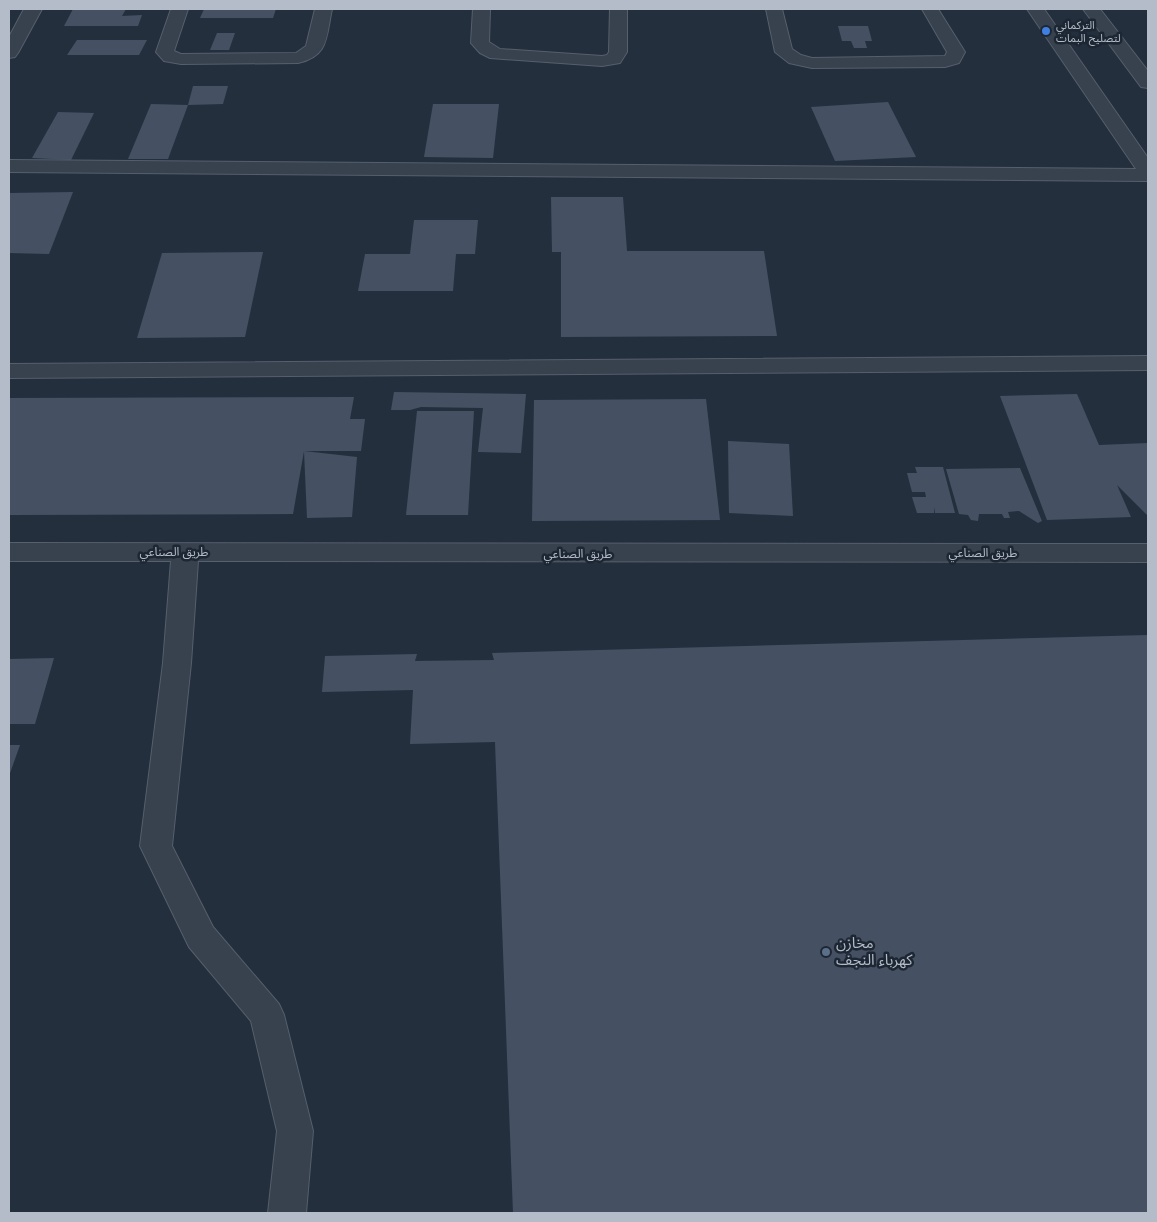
<svg xmlns="http://www.w3.org/2000/svg" width="1157" height="1222" font-family="'DM Sans','Noto Sans Arabic',sans-serif">
<style>
.building{fill:#455162}
.lines{fill:none;stroke-linecap:round;stroke-linejoin:round}
.minor-casing{stroke:#565f6c;stroke-width:2}
.minor{fill:#38414e;fill-rule:evenodd}
.shop-dot{fill:#3f7fe0;stroke:#1d2633;stroke-width:2}
.service-dot{fill:#5c6f8a;stroke:#1d2633;stroke-width:2}
.labels{text-anchor:middle;dominant-baseline:central;stroke-width:5;stroke-linejoin:round;paint-order:stroke}
.far-poi-label{font-size:11px;fill:#b4bcc9;stroke:#1d2633;text-anchor:start}
.street-label{font-size:12px;fill:#b4bcc9;stroke:#1d2633}
.near-poi-label{font-size:15px;fill:#b4bcc9;stroke:#1d2633;text-anchor:start}
</style>
<rect width="100%" height="100%" fill="#242f3e"/>
<g class="building">
<polygon points="73,9 126,9 122,16 142,15 138,26 64,26"/>
<polygon points="204,9 276,9 273,18 200,18"/>
<polygon points="838,26 868,26 872,41 865,41 867,48 854,48 851,41 842,41"/>
<polygon points="217,33 235,33 229,50 210,50"/>
<polygon points="77,40 147,40 139,55 67,55"/>
<polygon points="193,86 228,86 223,104 188,105"/>
<polygon points="888,102 916,157 835,161 811,107"/>
<polygon points="151,104 188,105 168,159 128,159"/>
<polygon points="433,104 499,104 493,158 424,157"/>
<polygon points="58,112 94,113 71,160 32,158"/>
<polygon points="73,192 49,254 9,253 9,193"/>
<polygon points="551,197 623,197 627,251 764,251 777,336 561,337 561,252 552,252"/>
<polygon points="414,220 478,220 475,254 456,254 453,291 358,291 365,254 410,254"/>
<polygon points="263,252 245,337 137,338 162,253"/>
<polygon points="394,392 526,394 521,453 478,452 483,408 421,407 410,410 391,410"/>
<polygon points="1077,394 1099,445 1148,443 1148,516 1117,485 1131,517 1047,520 1000,396"/>
<polygon points="354,397 350,419 365,419 361,451 304,451 293,514 9,515 9,398"/>
<polygon points="706,399 720,520 532,521 534,400"/>
<polygon points="417,411 474,411 468,515 406,515"/>
<polygon points="728,441 789,444 793,516 729,513"/>
<polygon points="304,451 357,457 352,517 307,518"/>
<polygon points="915,467 943,467 955,513 935,513 934,507 934,513 917,513 912,497 926,497 925,492 912,492 907,473 917,473"/>
<polygon points="1020,468 1042,521 1038,523 1019,511 1008,512 1010,518 1004,518 1002,514 979,514 978,521 971,520 968,515 959,514 946,469"/>
<polygon points="1148,635 1148,1213 513,1213 495,742 410,744 413,690 322,692 325,656 417,654 415,661 494,660 492,653"/>
<polygon points="54,658 35,724 9,724 9,659"/>
<polygon points="9,745 20,745 9,776"/>
</g>
<g class="lines">
<defs>
<g id="minor">
<polygon points="24,9 42,9 18,53 15,57 9,58 9,37"/>
<path d="M171 9H188L174 51 181 54 296 53 306 46 315 9H332C326 37 329 56 298 63L181 64 164 61 156 52Z"/>
<polygon points="473,9 490,9 489,42 500,49 602,56 607,55 609,52 610,9 627,9 627,52 620,63 602,66 490,58 480,53 471,43"/>
<polygon points="766,9 782,9 792,49 801,55 812,58 945,56 947,52 922,9 938,9 965,52 959,63 945,67 812,68 789,63 775,52"/>
<polygon points="1027,9 1044,9 1148,158 1148,181 9,172 9,160 1136,169"/>
<polygon points="1083,9 1100,9 1148,71 1148,88 1141,87"/>
<polygon points="1148,356 1148,370 9,378 9,364"/>
<polygon points="9,543 1148,544 1148,562 198,561 191,663 172,846 213,927 279,1004 284,1015 313,1131 306,1213 268,1213 277,1131 251,1021 189,947 140,846 163,663 171,561 9,561"/>
</g>
</defs>
<use href="#minor" class="minor-casing"/>
<use href="#minor" class="minor"/>
</g>
<circle class="shop-dot" cx="1046" cy="31" r="5"/>
<circle class="service-dot" cx="826" cy="952" r="5"/>
<g class="labels">
<g class="far-poi-label">
<text x="1056" y="25">التركماني<tspan x="1056" dy="13">لتصليح البمات</tspan></text>
</g>
<g class="street-label">
<text x="174" y="552">طريق الصناعي</text>
<text x="983" y="553">طريق الصناعي</text>
<text x="578" y="554">طريق الصناعي</text>
</g>
<g class="near-poi-label">
<text x="836" y="943">مخازن<tspan x="836" dy="17">كهرباء النجف</tspan></text>
</g>
</g>
<rect width="1157" height="1222" fill="none" stroke="#b4bcc9" stroke-width="20"/>
</svg>
